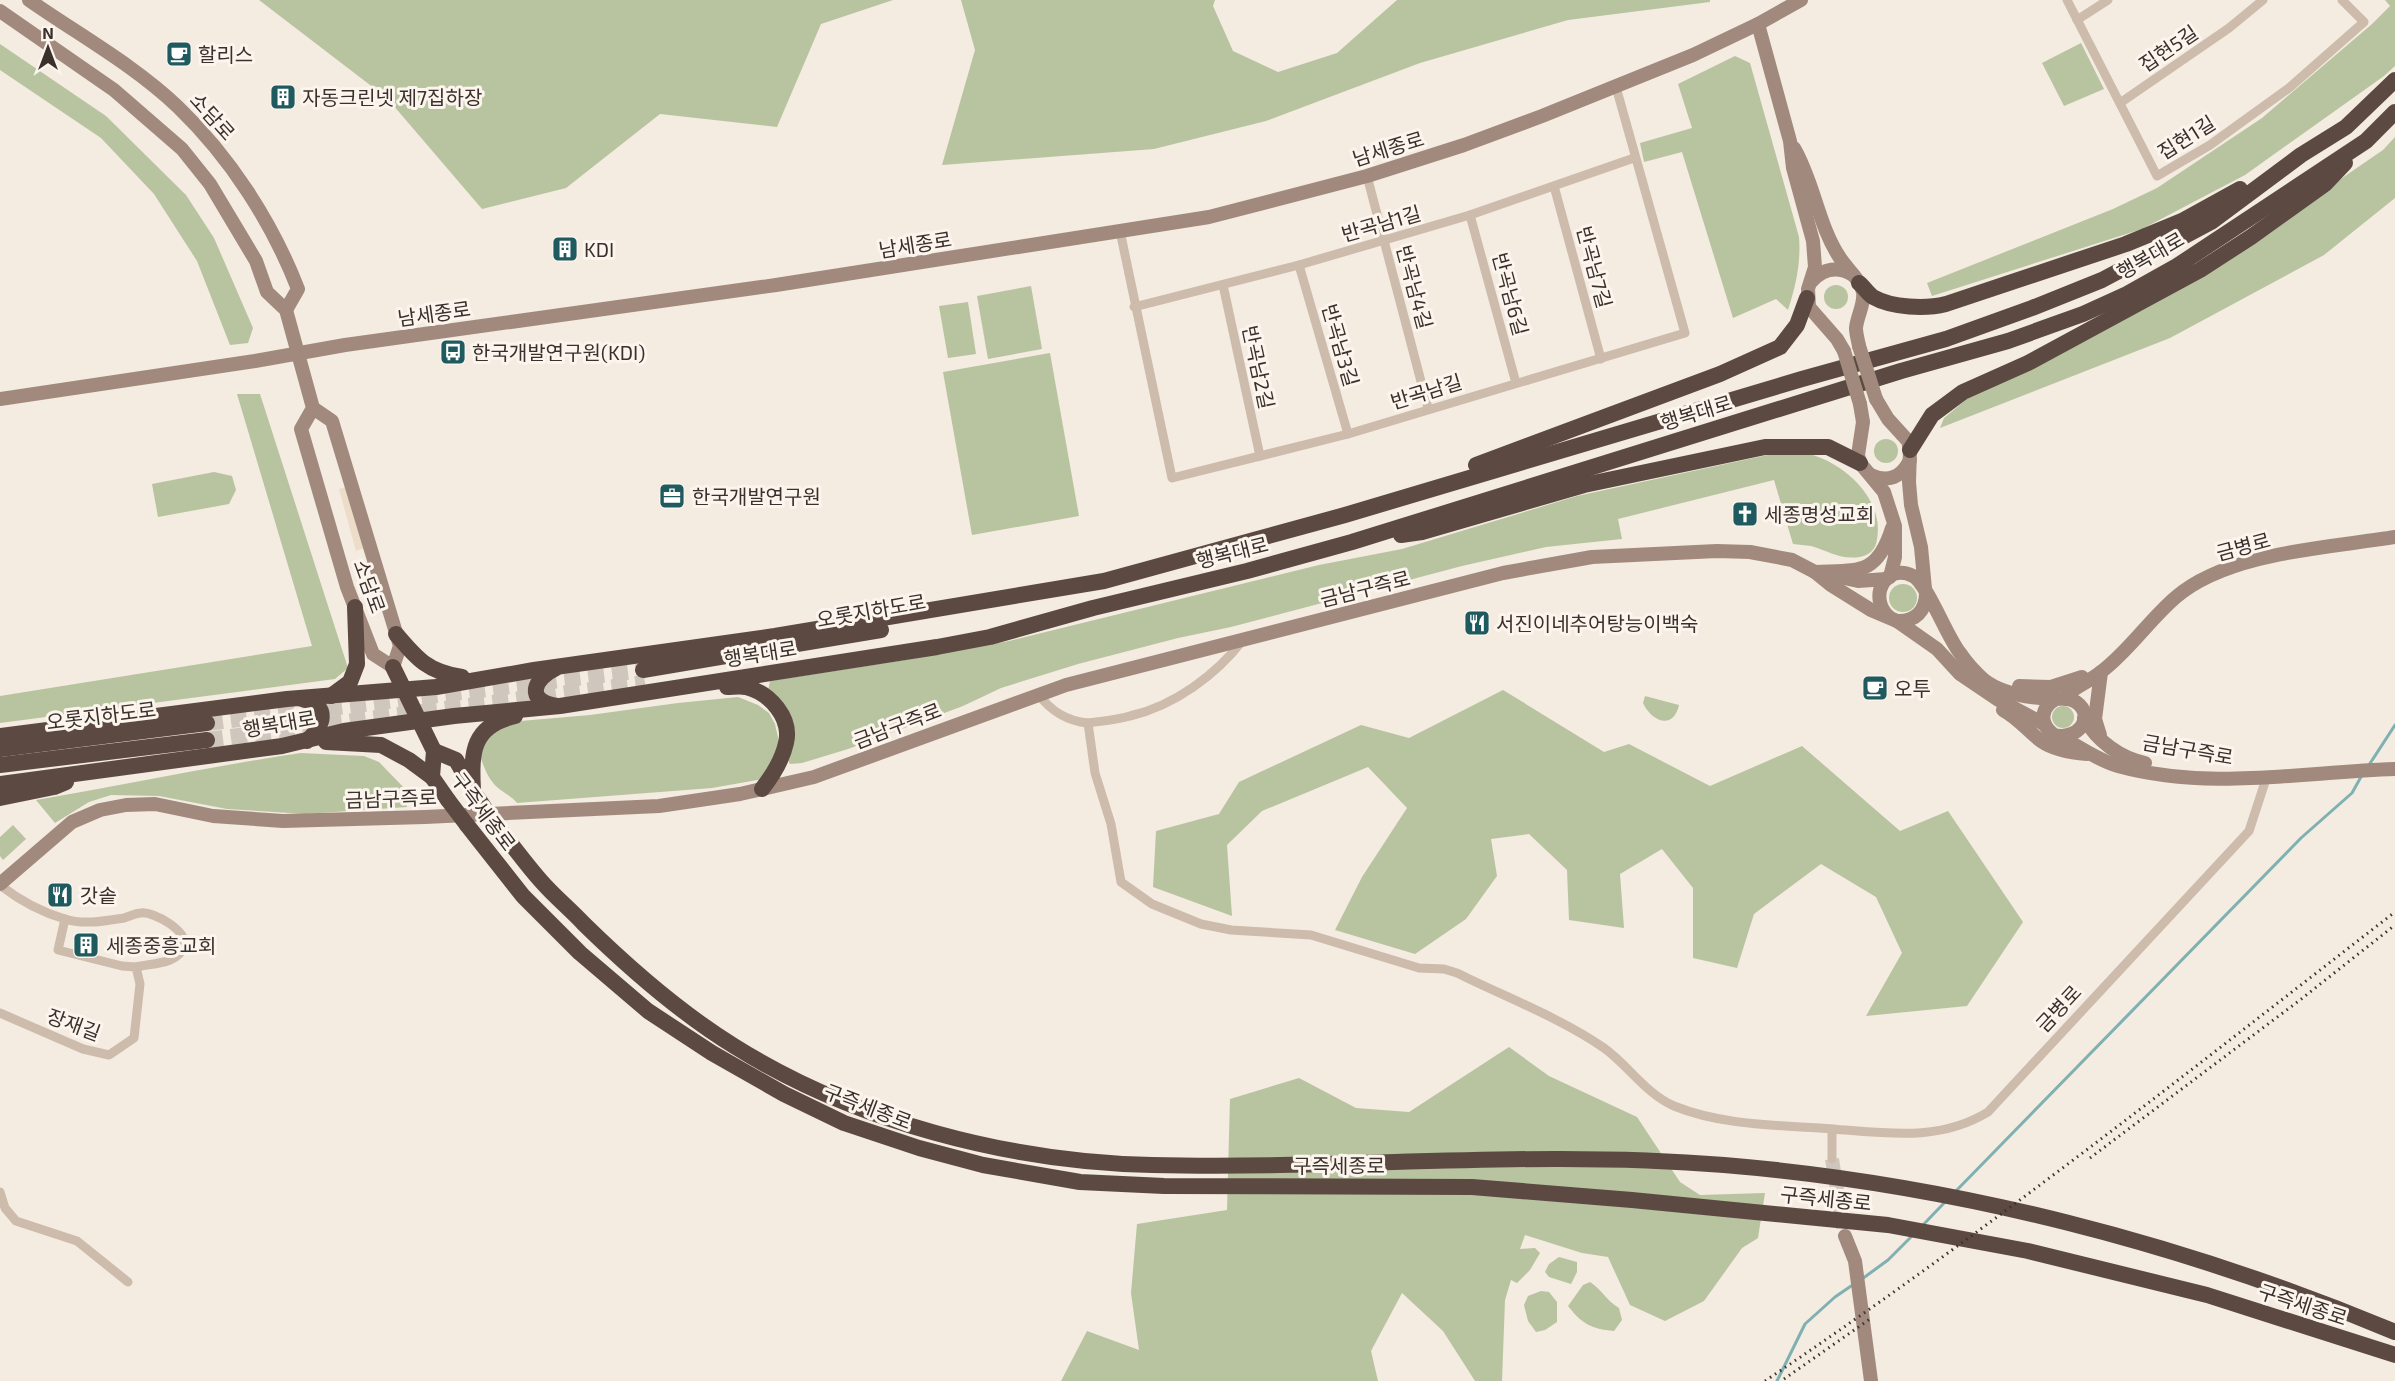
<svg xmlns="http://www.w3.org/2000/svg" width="2395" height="1381" font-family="'Exo 2','Noto Sans KR',sans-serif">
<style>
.green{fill:#b8c4a0}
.plaza{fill:#ecdcc8}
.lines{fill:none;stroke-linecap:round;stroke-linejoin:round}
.stream{stroke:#7fb0b2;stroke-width:3}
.secondary-tunnel{stroke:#cfc6bd;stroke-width:14;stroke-dasharray:14 7;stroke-linecap:butt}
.highway-tunnel{stroke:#cfc6bd;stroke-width:16;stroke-dasharray:16 8;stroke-linecap:butt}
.street{stroke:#cdbbac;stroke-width:9}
.secondary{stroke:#a18a7d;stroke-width:14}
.highway{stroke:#5c4a42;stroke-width:16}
.rail{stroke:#3b302b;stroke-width:3;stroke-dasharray:1.5 4.5;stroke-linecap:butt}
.secondary-bridge{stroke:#a18a7d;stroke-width:14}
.highway-bridge{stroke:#5c4a42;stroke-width:16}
.labels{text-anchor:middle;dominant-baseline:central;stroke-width:6;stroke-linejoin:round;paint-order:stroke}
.street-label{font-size:20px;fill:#3b302b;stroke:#fbf5ee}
.poi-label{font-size:20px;fill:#3b302b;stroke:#fbf5ee;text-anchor:start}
</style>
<rect width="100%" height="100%" fill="#f4ebe1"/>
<g class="green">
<polygon points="259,0 893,0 821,24 777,127 660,114 566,188 482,209 387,98"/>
<polygon points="961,0 1215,0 1213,6 1233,51 1278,72 1337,53 1397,0 1710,0 1710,2 1568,20 1420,63 1266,121 1154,149 942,165 975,50"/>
<polygon points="2385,0 2395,0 2395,66 2384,76 2245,175 2142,229 1932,296 1927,283 2113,209 2157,188 2262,118 2372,24 2390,6"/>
<polygon points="2081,43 2104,89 2064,106 2042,63"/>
<polygon points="0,44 106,116 186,195 214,238 253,328 248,343 230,345 197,261 154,194 101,138 0,70"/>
<path d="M1735 56 1750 63 1799 237C1801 263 1796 285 1788 310L1776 299 1733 318 1682 152 1644 162 1640 143 1692 128 1678 84Z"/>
<polygon points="2395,137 2395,198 2324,255 2170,338 1940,428 1944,418 1973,394 2214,266 2383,150"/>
<circle cx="1836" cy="297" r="12"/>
<polygon points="1031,286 1042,349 988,359 977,296"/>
<polygon points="968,302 976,354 948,358 939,306"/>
<polygon points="1050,353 1079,516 972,535 943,372"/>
<polygon points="237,394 260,394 348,668 335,679 0,723 0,696 312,646"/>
<circle cx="1886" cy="451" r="12"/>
<path d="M1781 452C1787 452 1793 451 1799 452 1839 457 1885 497 1877 539 1876 549 1870 555 1860 557 1840 560 1829 551 1811 546 1805 545 1799 545 1793 544L1774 480 1618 519 1622 539 1546 547 1462 566 1231 627 1178 638 1078 664 1001 688 963 706 848 749 802 763 790 764 786 757 768 691 770 681 905 660 1009 641 1319 565 1402 549 1577 496Z"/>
<polygon points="214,472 232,476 236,490 229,504 158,517 152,484"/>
<circle cx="1903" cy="598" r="14"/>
<polygon points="1503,690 1604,752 1629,744 1710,786 1802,746 1900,831 1948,811 2023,922 1967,1006 1866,1016 1902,953 1876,897 1821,864 1754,914 1737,968 1693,958 1693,888 1662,849 1620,874 1624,928 1569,920 1567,870 1529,834 1491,839 1497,876 1466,919 1415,954 1335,930 1362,877 1407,808 1368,767 1262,811 1227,845 1232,916 1153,887 1156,831 1219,814 1239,782 1361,725 1409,738"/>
<path d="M1645 696 1679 705C1673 731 1651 721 1643 703Z"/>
<path d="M738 697 758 705 769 713 775 724 780 746 763 779 712 788 517 803C511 796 504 793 497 787 488 779 484 767 480 756L489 732 509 722 590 715 678 703Z"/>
<circle cx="2063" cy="717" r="11"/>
<path d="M301 753 364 756 379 762 407 791V807L305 814 227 809 159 796 111 795 89 802 55 823 36 800C125 785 212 766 301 753Z"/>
<polygon points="13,825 26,839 3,860 0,856 0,837"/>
<polygon points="1509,1047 1549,1076 1637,1117 1680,1182 1700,1195 1765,1193 1758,1238 1742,1248 1704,1301 1665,1321 1630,1305 1608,1257 1582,1253 1525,1235 1520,1249 1535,1248 1540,1253 1530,1270 1517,1283 1511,1280 1505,1300 1502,1381 1475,1381 1443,1331 1402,1293 1371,1351 1378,1381 1061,1381 1087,1331 1139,1350 1131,1293 1137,1224 1227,1210 1230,1099 1299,1078 1356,1108 1409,1112"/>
<polygon points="1559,1257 1577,1262 1577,1272 1571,1284 1549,1277 1545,1272 1549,1264"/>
<path d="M1590 1282C1603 1291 1605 1299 1619 1308L1622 1320 1614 1331C1591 1329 1581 1323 1568 1306L1583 1285Z"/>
<polygon points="1541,1291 1549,1292 1557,1302 1557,1322 1545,1330 1536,1332 1528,1321 1524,1305 1528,1296"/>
</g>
<polygon class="plaza" points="348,487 364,548 356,551 339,489"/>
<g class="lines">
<g class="stream">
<polyline points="2369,765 2395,725"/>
<polyline points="1954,1193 2301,838 2352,793 2362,775"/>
<polyline points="1923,1225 1945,1202"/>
<polyline points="1862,1279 1888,1260 1912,1236"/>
<polyline points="1777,1381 1805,1324 1835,1297 1854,1284"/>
</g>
<polyline class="secondary-tunnel" points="1832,1159 1843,1228"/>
<g class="highway-tunnel">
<polyline points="207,723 643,670"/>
<polyline points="207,740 645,683"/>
</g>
<g class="street">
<polyline points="2067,0 2157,176 2210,145 2289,88 2364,22 2342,0"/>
<polyline points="2077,20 2108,0"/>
<polyline points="2120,103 2229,28 2263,0"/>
<polyline points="1367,176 1428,408"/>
<polyline points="1554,186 1601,359"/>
<polyline points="1470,215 1516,383"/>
<polyline points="1120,231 1172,478 1348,434 1685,333 1616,87"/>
<polyline points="1299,265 1348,434"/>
<polyline points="1223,285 1260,456"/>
<polyline points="1134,307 1299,265 1470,215 1634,158"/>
<path d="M1243 640C1216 675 1174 706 1130 716 1116 720 1102 721 1088 723L1095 773 1111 824 1121 882 1152 904 1201 924 1231 930 1311 935 1419 968 1444 969 1457 973C1503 996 1561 1018 1604 1048 1628 1065 1646 1094 1674 1106 1723 1126 1780 1125 1832 1129"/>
<path d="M1038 694C1051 711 1066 721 1088 723"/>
<path d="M0 885C19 900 41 912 65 919 83 925 105 921 124 918 130 916 136 913 141 913 153 911 189 931 184 946 178 965 151 963 136 967"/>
<polyline points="0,1013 83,1049 109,1055 134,1038 140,984 136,967 122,966 58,950 65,919"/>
<path d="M1832 1159V1129C1887 1133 1939 1142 1988 1112L2249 831 2266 779"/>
<polyline points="0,1192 5,1208 16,1221 77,1241 128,1282"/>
</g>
<g class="secondary">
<path d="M29 0C79 35 134 65 178 107 230 157 272 222 298 289L286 310"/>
<polyline points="0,11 114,90 182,149 210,184 256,261 267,292 286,310 313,408 332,421 400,646 393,667 373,654 347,587 301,429 313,408"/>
<polyline points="1758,24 1790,141 1793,168 1813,241 1815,267 1808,289 1809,307 1837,339 1844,351"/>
<path d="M1794 148C1814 182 1818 225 1840 258 1847 269 1860 279 1863 292 1865 304 1857 316 1856 328 1856 334 1858 340 1859 346"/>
<path d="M1812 281C1824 268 1838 266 1853 275"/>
<polyline points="0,399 255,361 345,345 776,285 1209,217 1367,176 1464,145 1542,116 1693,55 1758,24 1801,0"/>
<polyline points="1876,399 1888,419 1908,441 1910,450 1909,482 1911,505 1921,547 1925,589"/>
<polyline points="1860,404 1863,422 1858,455 1860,463 1884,492 1895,526 1895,557 1890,577"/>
<path d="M1871 475C1888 483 1902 477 1910 460"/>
<path d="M1815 572C1858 570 1877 576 1892 528"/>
<polyline points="1835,576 1858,581 1887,579"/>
<path d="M1889 617C1867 597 1886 562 1913 576 1927 583 1947 637 1960 653 1966 662 1976 673 1984 680 2003 695 2031 698 2054 699 2062 699 2069 697 2076 702 2097 717 2077 741 2054 735 2039 724 2040 708 2056 699"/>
<path d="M1897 621C1915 622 1926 611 1926 593"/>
<polyline points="2019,686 2051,687 2082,677"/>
<path d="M2063 698C2074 687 2089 682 2101 672 2129 651 2149 620 2176 597 2228 552 2328 548 2395 537"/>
<path d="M2003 710C2018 718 2028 731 2041 741 2054 750 2072 753 2087 754"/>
<path d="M2084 718C2097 741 2120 758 2145 763"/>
<polyline points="2100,735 2095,719 2101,672"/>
<path d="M2061 737C2080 747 2097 760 2118 766 2209 791 2302 772 2395 769"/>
<polyline points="0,884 72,822 100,810 126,805 155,804 213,816 283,821 425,817 659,806 740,794 814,777 1066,685 1503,573 1592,557 1717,551 1750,552 1792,560 1815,572 1831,585 1871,610 1897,621 1937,649 1960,674 1997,699 2044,724"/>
<polyline points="1845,1236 1855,1261 1871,1381"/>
</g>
<g class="highway">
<path d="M1859 283C1864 287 1868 294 1873 297 1892 308 1926 309 1946 304L2126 244 2182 221 2240 189"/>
<polyline points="1910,450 1932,415 1963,392 2028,363 2200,270 2251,237 2325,184 2345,163"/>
<polyline points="1476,465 1720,374 1780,347 1797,325 1807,298"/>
<polyline points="1401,535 1422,532 1584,485 1765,447 1828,447 1860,463"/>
<path d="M396 634C417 659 428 672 462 677"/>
<polyline points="393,667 434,751 432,777 448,800"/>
<path d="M556 668C533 679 525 701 557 706"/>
<polyline points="643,670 881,630"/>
<path d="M727 687C733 687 740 686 746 687 770 693 792 718 786 743 782 761 773 775 762 789"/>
<polyline points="331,696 350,682 357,664 355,607"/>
<path d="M302 699C331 706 324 725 307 741"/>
<polyline points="0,736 287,699 436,687 534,670 775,636 1104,581 1345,515 1802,379 1946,339 2032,308 2102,280 2211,222 2301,155 2346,127 2395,80"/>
<polyline points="326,742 381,745 409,760 432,777"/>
<polyline points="0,749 207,723"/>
<polyline points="434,751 456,760 472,788"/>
<polyline points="0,765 207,740"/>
<polyline points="0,784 282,746 344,731 454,716 560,706 937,647 990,637 1093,608 1247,571 1352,542 1901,371 2008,341 2083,314 2127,294 2177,266 2366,141 2395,112"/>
<path d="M473 790C471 752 472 726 515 716"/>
<polyline points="0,798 54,787 66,782"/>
<polyline points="467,825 523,896 580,953 648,1011 712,1053 784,1094 844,1123 919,1148 983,1165 1080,1182 1164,1186 1472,1187 1632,1200 1888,1225 2028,1251 2207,1295 2395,1355"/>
<path d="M496 825C511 843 525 863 541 881 554 896 570 909 584 924 630 969 679 1012 734 1046 855 1122 1010 1162 1152 1165 1342 1170 1533 1149 1724 1165 1954 1184 2182 1243 2395 1332"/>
</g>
<g class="rail">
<polyline points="2090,1158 2300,1000 2395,925"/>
<polyline points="1784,1379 1870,1319"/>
<path d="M1765 1381C1983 1235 2188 1072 2395 912"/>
</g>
<g class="secondary-bridge">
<polyline points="1859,346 1876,399"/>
<polyline points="1844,351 1860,404"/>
</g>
<g class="highway-bridge">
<polyline points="477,797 496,825"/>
<polyline points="448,800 467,825"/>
</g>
</g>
<defs>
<symbol id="cafe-square" viewBox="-11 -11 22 22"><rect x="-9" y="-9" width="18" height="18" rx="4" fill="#1f5a5e" stroke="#fbf5ee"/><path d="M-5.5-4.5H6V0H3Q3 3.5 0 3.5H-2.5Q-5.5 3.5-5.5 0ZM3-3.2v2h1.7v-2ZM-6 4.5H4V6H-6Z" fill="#fff"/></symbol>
<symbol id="building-square" viewBox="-11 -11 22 22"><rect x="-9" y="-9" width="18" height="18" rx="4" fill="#1f5a5e" stroke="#fbf5ee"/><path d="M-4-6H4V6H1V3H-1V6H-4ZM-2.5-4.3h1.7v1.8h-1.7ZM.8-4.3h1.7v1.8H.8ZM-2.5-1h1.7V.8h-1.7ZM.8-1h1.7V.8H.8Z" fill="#fff"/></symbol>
<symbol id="bus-square" viewBox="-11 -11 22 22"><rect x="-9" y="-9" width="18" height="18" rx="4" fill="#1f5a5e" stroke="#fbf5ee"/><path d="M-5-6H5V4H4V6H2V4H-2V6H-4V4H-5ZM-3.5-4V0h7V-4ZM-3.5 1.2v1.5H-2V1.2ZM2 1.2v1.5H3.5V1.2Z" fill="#fff"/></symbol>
<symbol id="office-square" viewBox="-11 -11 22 22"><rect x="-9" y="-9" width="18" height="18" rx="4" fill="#1f5a5e" stroke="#fbf5ee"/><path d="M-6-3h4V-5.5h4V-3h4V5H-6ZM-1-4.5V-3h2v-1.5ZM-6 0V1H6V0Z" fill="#fff"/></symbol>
<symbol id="church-square" viewBox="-11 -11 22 22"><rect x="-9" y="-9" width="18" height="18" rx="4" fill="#1f5a5e" stroke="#fbf5ee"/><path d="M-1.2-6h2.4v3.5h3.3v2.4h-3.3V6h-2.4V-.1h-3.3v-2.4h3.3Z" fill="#fff"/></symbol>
<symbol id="restaurant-square" viewBox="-11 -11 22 22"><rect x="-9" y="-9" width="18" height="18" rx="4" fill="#1f5a5e" stroke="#fbf5ee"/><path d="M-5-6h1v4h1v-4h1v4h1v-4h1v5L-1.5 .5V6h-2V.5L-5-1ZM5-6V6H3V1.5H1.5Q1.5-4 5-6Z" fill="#fff"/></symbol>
</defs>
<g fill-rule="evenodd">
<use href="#cafe-square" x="164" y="39" width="30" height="30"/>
<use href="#building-square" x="268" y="82" width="30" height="30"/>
<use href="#building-square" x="550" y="234" width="30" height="30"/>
<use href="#bus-square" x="438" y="337" width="30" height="30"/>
<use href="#office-square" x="657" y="481" width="30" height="30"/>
<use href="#church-square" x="1730" y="499" width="30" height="30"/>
<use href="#restaurant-square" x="1462" y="608" width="30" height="30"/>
<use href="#cafe-square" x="1860" y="673" width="30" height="30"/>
<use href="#restaurant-square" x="45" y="880" width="30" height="30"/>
<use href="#building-square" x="71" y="930" width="30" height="30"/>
</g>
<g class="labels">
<g class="street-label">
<text transform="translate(2168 48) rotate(-34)">집현5길</text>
<text transform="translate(213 116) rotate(48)">소담로</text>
<text transform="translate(2186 137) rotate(-32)">집현1길</text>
<text transform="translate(1388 148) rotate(-17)">남세종로</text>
<text transform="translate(1381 223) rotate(-16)">반곡남1길</text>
<text transform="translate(915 244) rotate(-9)">남세종로</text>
<text transform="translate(2150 255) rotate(-30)">행복대로</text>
<text transform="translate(1595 267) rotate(75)">반곡남7길</text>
<text transform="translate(1415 287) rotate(75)">반곡남4길</text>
<text transform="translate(1511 294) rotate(75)">반곡남6길</text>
<text transform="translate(434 313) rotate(-8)">남세종로</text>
<text transform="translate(1341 345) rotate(74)">반곡남3길</text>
<text transform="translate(1259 367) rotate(78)">반곡남2길</text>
<text transform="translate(1426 391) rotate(-17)">반곡남길</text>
<text transform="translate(1696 412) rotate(-17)">행복대로</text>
<text transform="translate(2243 546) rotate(-15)">금병로</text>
<text transform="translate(1232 552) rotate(-14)">행복대로</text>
<text transform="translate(370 586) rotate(70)">소담로</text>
<text transform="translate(1365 588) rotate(-14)">금남구즉로</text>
<text transform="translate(871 610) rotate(-10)">오롯지하도로</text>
<text transform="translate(760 653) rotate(-9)">행복대로</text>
<text transform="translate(101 715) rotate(-7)">오롯지하도로</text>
<text transform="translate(279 723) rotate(-10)">행복대로</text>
<text transform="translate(897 725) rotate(-21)">금남구즉로</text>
<text transform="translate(2188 749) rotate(10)">금남구즉로</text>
<text transform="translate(391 798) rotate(-2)">금남구즉로</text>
<text transform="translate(484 811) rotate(53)">구즉세종로</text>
<text transform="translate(2058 1008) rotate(-47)">금병로</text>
<text transform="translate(74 1024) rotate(20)">장재길</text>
<text transform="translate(868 1106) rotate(21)">구즉세종로</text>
<text x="1339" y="1165">구즉세종로</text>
<text transform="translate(1826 1198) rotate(6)">구즉세종로</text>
<text transform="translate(2303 1304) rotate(18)">구즉세종로</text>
</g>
<g class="poi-label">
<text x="198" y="54">할리스</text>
<text x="302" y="97">자동크린넷 제7집하장</text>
<text x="584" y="249">KDI</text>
<text x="472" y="352">한국개발연구원(KDI)</text>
<text x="692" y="496">한국개발연구원</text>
<text x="1764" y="514">세종명성교회</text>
<text x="1496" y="623">서진이네추어탕능이백숙</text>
<text x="1894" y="688">오투</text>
<text x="80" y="895">갓솥</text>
<text x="106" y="945">세종중흥교회</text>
</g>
</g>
<g transform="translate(48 48)" stroke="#fbf5ee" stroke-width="4.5" paint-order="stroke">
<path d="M0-4.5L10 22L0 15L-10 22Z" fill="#3b302b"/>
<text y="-9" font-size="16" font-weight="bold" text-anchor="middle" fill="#3b302b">N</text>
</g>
</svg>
